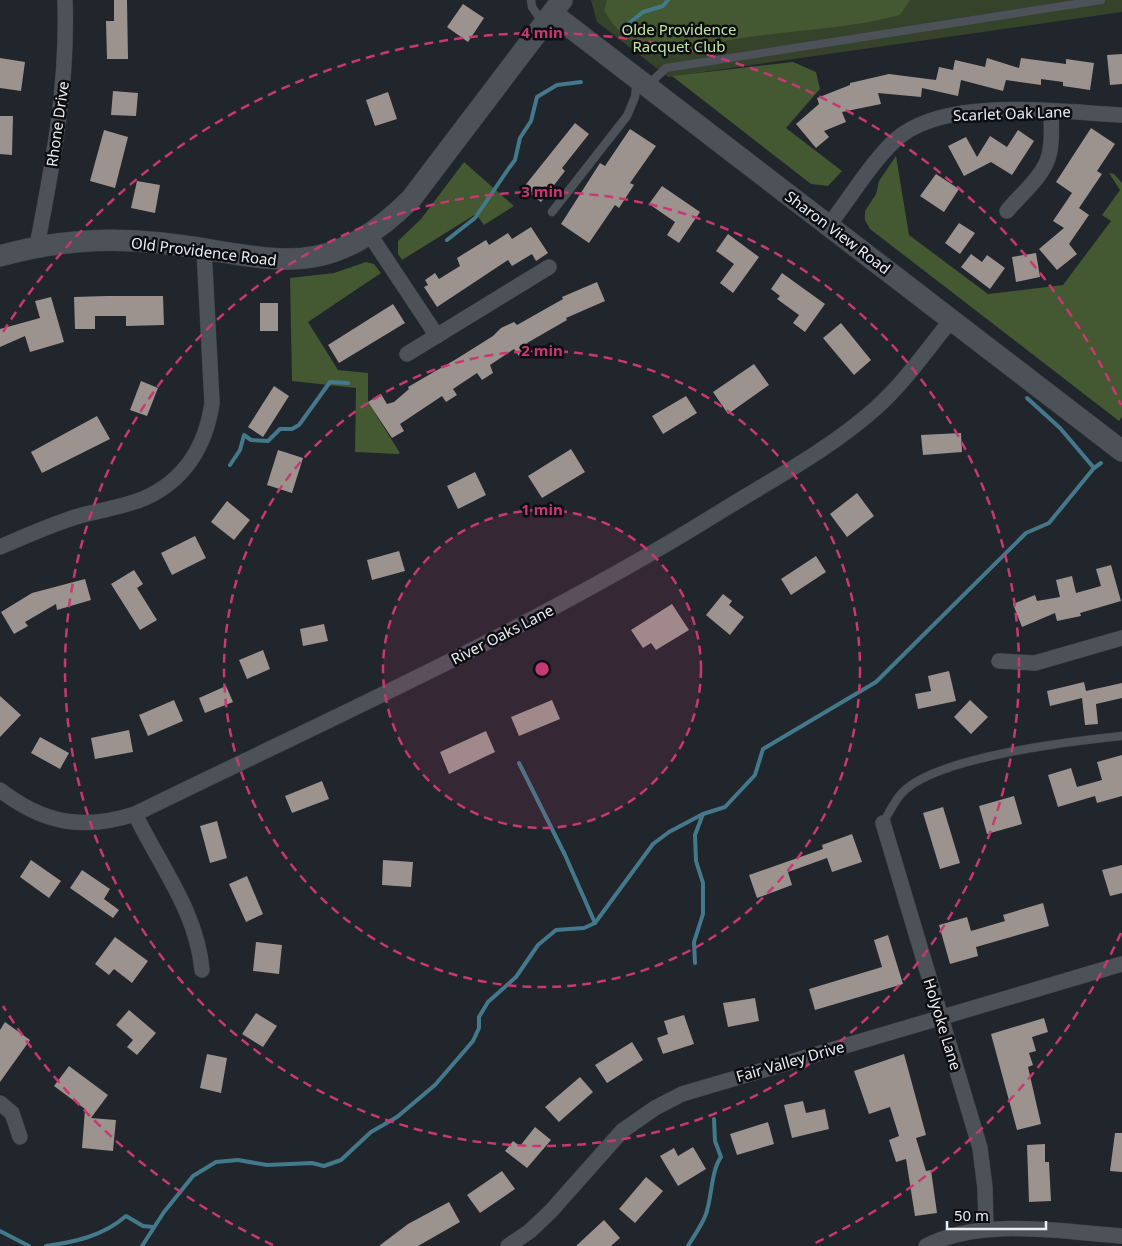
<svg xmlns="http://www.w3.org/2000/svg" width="1122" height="1246" font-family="'Noto Sans',sans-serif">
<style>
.green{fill:#36432b}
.forest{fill:#445832}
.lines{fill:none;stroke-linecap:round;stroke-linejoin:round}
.stream{stroke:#43798b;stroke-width:4}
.building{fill:#9c938e}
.lane-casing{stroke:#3c3f45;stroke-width:9}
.street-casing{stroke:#3c3f45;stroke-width:16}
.secondary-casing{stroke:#3c3f45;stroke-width:22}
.lane{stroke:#4d5259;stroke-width:8}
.street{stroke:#4d5259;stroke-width:15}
.secondary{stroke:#4d5259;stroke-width:21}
.ring{fill:none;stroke:#c83872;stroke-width:2.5;stroke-dasharray:9 6}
.labels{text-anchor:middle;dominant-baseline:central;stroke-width:5;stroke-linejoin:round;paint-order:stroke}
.park-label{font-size:15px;fill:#c2e5a4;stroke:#0c0e11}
.street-label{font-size:15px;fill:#ebeef2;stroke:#0c0e11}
.centre{fill:#c83872;stroke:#0c0e11;stroke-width:2.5}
.ring-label{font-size:15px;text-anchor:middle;font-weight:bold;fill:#c83872;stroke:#0c0e11;stroke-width:5;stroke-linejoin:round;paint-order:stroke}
</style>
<rect width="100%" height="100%" fill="#21252c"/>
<polygon class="green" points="591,0 1122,0 1122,12 668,77 597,22"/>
<g class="forest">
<path d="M607 0H910L900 15C844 30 786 30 730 40 706 43 684 58 659 54 637 50 614 30 604 10Z"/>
<polygon points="793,62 816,72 820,89 786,128 842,171 828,186 811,184 672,76"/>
<polygon points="896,156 909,235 988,294 1063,285 1111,221 1102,215 1120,190 1109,173 1114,174 1122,183 1122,417 1119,421 870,229 865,220 865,211 876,194 879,181"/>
<polygon points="464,162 514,206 484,225 476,214 402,260 398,254 398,241 421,219"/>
<polygon points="366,262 374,264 381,273 308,322 338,370 368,373 368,402 400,453 398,454 355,452 356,388 292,381 290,278 334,273"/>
</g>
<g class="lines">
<g class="stream">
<polyline points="628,24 643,12 663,6 668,0"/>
<polyline points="447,240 475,218 509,168 515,160 520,138 531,121 537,97 557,85 581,82"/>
<polyline points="1027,398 1060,428 1094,468"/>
<polyline points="230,465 240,450 244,435 251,440 268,441 280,429 292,429 299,425 330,382 348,383"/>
<polyline points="519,763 565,855 595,923"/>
<polyline points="695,963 694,942 703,914 703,883 696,861 695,835 703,814"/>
<polyline points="0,1231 29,1246"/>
<path d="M46 1246C75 1242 103 1236 126 1216L143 1226 153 1227"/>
<polyline points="142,1246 164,1212 193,1176 216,1162 238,1160 267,1165 312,1163 324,1166 341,1160 371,1132 397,1117 435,1085 473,1041 479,1028 479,1017 488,1002 516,977 538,945 556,930 584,928 595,923 653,844 669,832 703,814 725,807 755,775 763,749 876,682 1026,533 1049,523 1094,468 1101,463"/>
<path d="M688 1246C694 1236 702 1225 706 1214 712 1197 711 1171 721 1157L715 1141 714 1119"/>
</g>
</g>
<g class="building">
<polygon points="114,0 127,0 128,59 107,59 106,21 114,21"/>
<polygon points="463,4 484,18 468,42 447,27"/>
<polygon points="1122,54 1122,84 1110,85 1107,55"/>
<polygon points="0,58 25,62 21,91 0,88"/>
<polygon points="987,58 1019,68 1021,58 1066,64 1066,59 1094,63 1090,90 1063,86 1063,82 1041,79 1041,85 1006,80 1003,91 961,80 958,96 922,88 921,97 878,93 881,104 842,112 846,122 824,131 829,137 816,148 796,124 819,104 817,98 850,85 850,83 889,74 936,80 939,67 953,70 955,60 985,67"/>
<polygon points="113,91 138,93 136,116 111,115"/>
<polygon points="388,92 397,119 375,126 366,100"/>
<polygon points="0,116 13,116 12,155 0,154"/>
<polygon points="575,123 589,134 562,168 565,171 541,202 523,188"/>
<polygon points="1091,128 1115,144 1097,171 1102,174 1079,208 1089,215 1069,244 1077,254 1057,270 1039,249 1064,228 1053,221 1072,193 1056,182"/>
<polygon points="630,129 656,146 630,183 634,185 619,208 615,205 589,243 561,224 600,163 605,166"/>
<polygon points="104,130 128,137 115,188 90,181"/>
<polygon points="1018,130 1034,141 1012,175 991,162 964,176 948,146 966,137 977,157 990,136 1007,147"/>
<polygon points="936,174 959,189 944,212 920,196"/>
<polygon points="137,181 160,185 155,213 131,208"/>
<polygon points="662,186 700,212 679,243 667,235 675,222 649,204"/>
<polygon points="959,223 975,233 960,254 945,243"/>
<polygon points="531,227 548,253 536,261 532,254 512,266 508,260 437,307 424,287 428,285 425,280 435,273 439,279 460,266 457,258 486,240 489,245 508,233 512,239"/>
<polygon points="728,234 759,257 733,293 720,283 734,264 716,251"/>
<polygon points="1036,253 1040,277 1016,282 1012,257"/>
<polygon points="971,254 982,262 987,255 1005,268 990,289 961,267"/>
<polygon points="782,273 825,304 805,332 793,323 799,315 777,299 780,296 771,289"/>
<polygon points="597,282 605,301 566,318 567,320 527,343 531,348 519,356 514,349 490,365 493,373 482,380 477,373 453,389 457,395 446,402 442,396 400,424 404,431 392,438 368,402 381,394 387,404 394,402 409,389 408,387 458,358 493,336 501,328 514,322 517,325 563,299 562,297"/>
<polygon points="107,296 163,296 164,325 126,326 126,316 95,316 95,329 75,329 74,297"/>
<polygon points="51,297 64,342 30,352 25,336 0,347 0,329 40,318 35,301"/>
<rect x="260" y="303" width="18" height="28"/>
<polygon points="393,304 405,323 339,363 328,345"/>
<polygon points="841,323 871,360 854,375 823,338"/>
<polygon points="754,364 769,385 728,414 713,392"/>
<polygon points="141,381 158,388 147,416 130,410"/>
<polygon points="274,386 289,396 263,437 248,427"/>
<polygon points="686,396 697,413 663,434 652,416"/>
<polygon points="97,416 110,439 42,473 31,452"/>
<polygon points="961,433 962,452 923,455 921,435"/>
<polygon points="571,449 585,472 542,498 528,476"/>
<polygon points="278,450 303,458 292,493 267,485"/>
<polygon points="475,472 486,495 458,509 447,486"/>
<polygon points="857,493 874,516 847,537 830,514"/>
<polygon points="227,501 250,520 234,540 211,522"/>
<polygon points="195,536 206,558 172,575 161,553"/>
<polygon points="399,551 405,571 372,580 367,560"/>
<polygon points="816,556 826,572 791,595 781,579"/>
<polygon points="1111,565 1121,601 1080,613 1081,616 1057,621 1055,613 1022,627 1013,604 1035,595 1037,601 1060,597 1056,580 1072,576 1076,593 1101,586 1096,569"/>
<polygon points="134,570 143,584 137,588 157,620 140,630 111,584"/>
<polygon points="85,579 91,600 57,610 56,604 25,622 28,626 14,634 1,612 32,593"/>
<polygon points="723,594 732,601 729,605 744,617 730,635 706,615"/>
<polygon points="672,604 689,630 656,650 651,643 643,648 631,630"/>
<polygon points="324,624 328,641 303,646 300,629"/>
<polygon points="263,650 270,669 247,679 239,660"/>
<polygon points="949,671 956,701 918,709 915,694 931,691 928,676"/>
<polygon points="1084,682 1086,691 1122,683 1122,698 1096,704 1098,724 1085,725 1082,698 1050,706 1047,691"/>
<polygon points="226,686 233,702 205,713 199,698"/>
<polygon points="0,696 21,715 0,737"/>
<polygon points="174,700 183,721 148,736 139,715"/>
<polygon points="552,700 560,719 519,736 511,717"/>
<polygon points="970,700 988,717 971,734 954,717"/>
<polygon points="129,730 133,752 95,759 91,738"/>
<polygon points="486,731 495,752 449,774 440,752"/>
<polygon points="40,737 69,753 60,769 31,753"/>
<polygon points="1122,755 1122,796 1097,803 1095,796 1058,807 1048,775 1071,768 1077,787 1102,780 1097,762"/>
<polygon points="322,781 329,799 292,813 285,796"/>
<polygon points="1014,796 1022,824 987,834 979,806"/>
<polygon points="943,807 960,863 940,869 923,813"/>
<polygon points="217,821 227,858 210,863 200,826"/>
<polygon points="852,834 862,862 832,872 827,858 788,872 792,885 757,898 749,875 823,849 822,845"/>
<polygon points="31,860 61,881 49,898 20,877"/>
<polygon points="383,860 413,862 411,887 382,885"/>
<polygon points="1122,865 1122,893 1110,896 1102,870"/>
<polygon points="82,870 110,889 104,899 119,910 113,918 70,888"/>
<polygon points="247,876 263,914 246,922 229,884"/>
<polygon points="1043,903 1049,926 976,947 978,956 950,964 939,925 967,917 971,931 1005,921 1003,915"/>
<polygon points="888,935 903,984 815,1010 809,989 882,967 874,940"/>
<polygon points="115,937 148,961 132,983 114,969 109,975 95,964"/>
<polygon points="256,942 282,945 279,974 253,971"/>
<polygon points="755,998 759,1021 728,1027 723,1003"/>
<polygon points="129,1010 156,1033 137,1055 127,1047 133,1040 116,1025"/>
<polygon points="256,1013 277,1026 263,1047 242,1034"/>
<polygon points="684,1015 694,1044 663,1054 657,1038 668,1034 664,1021"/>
<polygon points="1044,1018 1048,1032 1032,1037 1036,1051 1029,1053 1033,1065 1028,1067 1041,1124 1017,1130 991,1034"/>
<polygon points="5,1022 30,1040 0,1082 0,1030"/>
<polygon points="632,1042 643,1060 607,1083 595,1065"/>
<polygon points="207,1054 227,1058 221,1093 200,1088"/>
<polygon points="904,1054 926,1135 916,1138 926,1171 931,1170 937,1213 915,1216 906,1159 896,1162 889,1140 899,1136 890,1107 869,1114 854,1071"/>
<polygon points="69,1066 108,1095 91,1118 116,1120 113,1151 82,1148 85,1109 54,1086"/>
<polygon points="580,1077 593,1092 559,1122 545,1107"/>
<polygon points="803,1101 806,1113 825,1109 829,1129 792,1138 784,1105"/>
<polygon points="768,1122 774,1144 737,1155 730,1134"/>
<polygon points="535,1127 551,1140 527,1168 505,1151 513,1141 520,1146"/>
<polygon points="1115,1133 1122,1133 1122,1172 1110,1171"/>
<polygon points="1045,1144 1045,1162 1049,1162 1051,1201 1029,1202 1027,1145"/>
<polygon points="693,1147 706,1169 678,1186 660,1156 674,1148 678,1156"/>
<polygon points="502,1171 515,1189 480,1213 467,1195"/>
<polygon points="646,1177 663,1191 635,1223 619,1209"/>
<polygon points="449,1202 460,1222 418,1246 379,1246 408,1224"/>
<polygon points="604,1220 620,1238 611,1246 576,1246"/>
</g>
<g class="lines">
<defs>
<g id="lane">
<polyline points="531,0 532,7 543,23"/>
<polyline points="648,85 666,68 1101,0"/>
<polyline points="552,212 627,116 635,97 637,81"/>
<path d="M883 823C889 813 894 802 901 794 933 757 1073 741 1122 736"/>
</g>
<g id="street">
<path d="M1007 211C1021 194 1044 176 1049 155 1053 141 1051 125 1051 111"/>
<path d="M829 225C848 201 879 150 903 134 956 97 1060 112 1122 115"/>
<polyline points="370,235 437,336"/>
<path d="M37 246C53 163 68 85 65 0"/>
<polyline points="407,354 549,267"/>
<path d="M0 547C26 536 52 524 79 516 100 510 124 507 145 498 185 480 206 445 212 403L204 249"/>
<polyline points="999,661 1035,663 1122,638"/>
<path d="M0 790C43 823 82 831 135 814 333 717 536 627 723 510 775 478 830 449 876 408 904 383 927 350 951 320"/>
<path d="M135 814C159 864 197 912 202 970"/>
<polyline points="883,823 980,1148 985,1188 986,1229"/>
<polyline points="0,1103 12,1113 20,1137"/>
<polyline points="508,1246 530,1231 551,1211 622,1131 655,1108 682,1094 1122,964"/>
<path d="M926 1246C982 1217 1061 1232 1122 1236"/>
</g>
<g id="secondary">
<polyline points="553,14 1122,451"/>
<path d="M0 256C53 241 107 237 161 243 271 255 321 288 411 199L562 0"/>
</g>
</defs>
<use href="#lane" class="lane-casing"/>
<use href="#street" class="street-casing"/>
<use href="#secondary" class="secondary-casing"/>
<use href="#lane" class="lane"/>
<use href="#street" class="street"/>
<use href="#secondary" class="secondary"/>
</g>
<circle cx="542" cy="669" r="159" fill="#c83872" fill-opacity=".12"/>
<g class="ring">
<circle cx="542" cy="669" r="159"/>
<circle cx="542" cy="669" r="318"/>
<circle cx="542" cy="669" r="477"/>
<path d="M1121 933A636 636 0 0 1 811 1245M273 1245A636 636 0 0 1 3 1006M3 332A636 636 0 0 1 1121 405"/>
</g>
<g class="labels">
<g class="park-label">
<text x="679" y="29">Olde Providence<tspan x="679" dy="17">Racquet Club</tspan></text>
</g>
<g class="street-label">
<text transform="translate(1012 113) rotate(-2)">Scarlet Oak Lane</text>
<text transform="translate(57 124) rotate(-82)">Rhone Drive</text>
<text transform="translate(838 232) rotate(37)">Sharon View Road</text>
<text transform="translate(204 251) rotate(7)">Old Providence Road</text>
<text transform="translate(502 634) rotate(-27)">River Oaks Lane</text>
<text transform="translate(943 1024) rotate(73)">Holyoke Lane</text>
<text transform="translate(790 1061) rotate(-16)">Fair Valley Drive</text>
</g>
</g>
<circle cx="542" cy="669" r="8" class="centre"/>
<g class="ring-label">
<text x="542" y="38">4 min</text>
<text x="542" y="197">3 min</text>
<text x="542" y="356">2 min</text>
<text x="542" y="515">1 min</text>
</g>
<path d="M947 1221v8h99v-8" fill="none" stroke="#ebeef2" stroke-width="2.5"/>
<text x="954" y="1221" font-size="15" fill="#ebeef2" stroke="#0c0e11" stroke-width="4" paint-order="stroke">50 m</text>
</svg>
